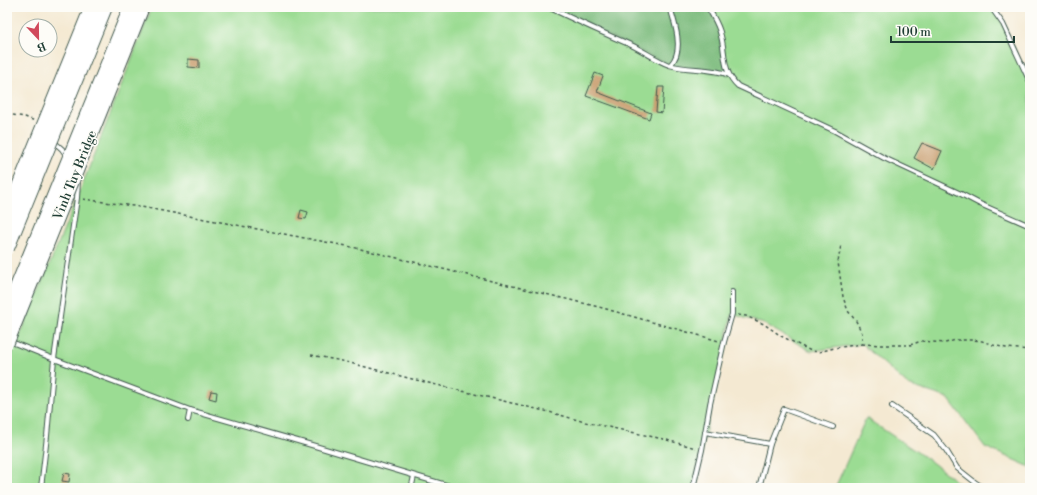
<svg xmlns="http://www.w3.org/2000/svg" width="1037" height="495" font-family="'Libre Bodoni',serif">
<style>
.green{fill:#9bdc93;stroke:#5d8c64}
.forest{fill:#7cbc7d;stroke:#4e7c58}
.building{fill:#c89d6e}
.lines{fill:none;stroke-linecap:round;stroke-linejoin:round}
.lane-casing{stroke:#3f574c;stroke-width:6}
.path{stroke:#3f574c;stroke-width:1.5;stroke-dasharray:3 3;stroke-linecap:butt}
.lane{stroke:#fff;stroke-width:4}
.highway-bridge-casing{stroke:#3f574c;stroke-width:16;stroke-linecap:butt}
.highway-bridge{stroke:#fff;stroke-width:14}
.labels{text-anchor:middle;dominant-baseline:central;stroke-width:3;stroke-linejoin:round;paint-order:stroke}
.street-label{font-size:13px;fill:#1f3d34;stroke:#fdfcf7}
</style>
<rect width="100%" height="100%" fill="#fdfcf7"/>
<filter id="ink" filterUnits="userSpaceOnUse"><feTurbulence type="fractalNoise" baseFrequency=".025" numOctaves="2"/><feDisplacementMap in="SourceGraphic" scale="8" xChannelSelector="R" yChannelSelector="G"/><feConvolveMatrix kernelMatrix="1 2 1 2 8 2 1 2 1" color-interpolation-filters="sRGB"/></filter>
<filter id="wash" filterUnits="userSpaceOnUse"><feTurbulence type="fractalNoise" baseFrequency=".012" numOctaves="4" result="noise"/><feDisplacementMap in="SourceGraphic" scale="16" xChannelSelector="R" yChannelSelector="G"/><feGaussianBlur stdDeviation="0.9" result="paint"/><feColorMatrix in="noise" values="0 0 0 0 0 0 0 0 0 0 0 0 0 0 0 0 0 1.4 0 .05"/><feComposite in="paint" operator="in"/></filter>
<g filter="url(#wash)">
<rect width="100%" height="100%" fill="#f4e9d2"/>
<g class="green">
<polygon points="152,7 993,7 1003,24 1030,82 1030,467 985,447 948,398 908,385 862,344 811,351 764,324 732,314 693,488 7,488 7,367 77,198"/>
<polygon points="866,418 929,460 965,488 835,488"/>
</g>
<polygon class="forest" points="548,7 708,7 719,27 729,75 670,65"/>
<g id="blocks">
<g class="building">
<polygon points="188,59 199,60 199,68 188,67"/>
<polygon points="595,73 603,76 597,92 651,113 649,119 586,96"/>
<polygon points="658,87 664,87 662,113 656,112"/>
<polygon points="922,143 942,151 934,169 914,158"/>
<polygon points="301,210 308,212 306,219 299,218"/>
<polygon points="211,391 217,392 216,400 209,398"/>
<polygon points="64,473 70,474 69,482 62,481"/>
</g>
</g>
</g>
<g filter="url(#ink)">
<use href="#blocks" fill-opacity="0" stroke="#3f574c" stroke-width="1"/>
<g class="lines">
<defs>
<g id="lane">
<path d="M548 7C575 20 603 33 631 45 644 51 656 60 669 65 689 71 710 67 729 75"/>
<path d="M670 7C674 21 683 46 674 60 673 62 672 63 670 65"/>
<path d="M708 7C713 17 719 25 721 36 726 55 722 71 738 86L835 131 884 158 961 194 980 204 1030 226"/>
<polyline points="991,7 1003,24 1030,82"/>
<polyline points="54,142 62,149 67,156"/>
<polyline points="9,341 54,359 190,410 315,446 456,488"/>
<polyline points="892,406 934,435 946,450 957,468 976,483 984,488"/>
<polyline points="188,420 190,410"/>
<polyline points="705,432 770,444"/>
<polyline points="760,484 770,444 784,409 833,427"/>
<polyline points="412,485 414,476"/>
<polyline points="41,488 47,436 54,359 77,198 78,181"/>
<polyline points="693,488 702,450 710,404 724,342 732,314 732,292"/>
</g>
</defs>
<use href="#lane" class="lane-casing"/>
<g class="path">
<polyline points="7,114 25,117 35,121"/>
<polyline points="83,199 147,208 352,247 599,307 719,341"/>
<polyline points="738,315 746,316 764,324 781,336 811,351 819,352 834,348 862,344 862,333 856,321 848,311 843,297 838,262 841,245"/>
<polyline points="862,344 882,345 910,345 921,341 945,343 956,340 972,340 982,341 993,345 1006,348 1030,350"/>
<polyline points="311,355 342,361 408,378 549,412 585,422 663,439 696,448"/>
</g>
<use href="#lane" class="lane"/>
<defs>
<g id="highway-bridge">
<polyline points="7,216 92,7"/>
<polyline points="7,248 105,7"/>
<polyline points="7,312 131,7"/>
<polyline points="7,342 142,7"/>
</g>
</defs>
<use href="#highway-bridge" class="highway-bridge-casing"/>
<use href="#highway-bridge" class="highway-bridge"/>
</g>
</g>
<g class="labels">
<g class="street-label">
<text transform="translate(75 175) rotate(-68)">Vinh Tuy Bridge</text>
</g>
</g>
<rect width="1037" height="495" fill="none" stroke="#fdfcf7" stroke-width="24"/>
<g transform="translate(38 38) rotate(158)"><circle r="19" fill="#fdfcf7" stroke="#a4b0a9"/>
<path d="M0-3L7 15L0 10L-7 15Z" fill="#d1495b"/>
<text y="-6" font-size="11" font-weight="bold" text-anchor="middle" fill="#1f3d34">B</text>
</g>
<path d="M891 36v6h123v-6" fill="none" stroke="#1f3d34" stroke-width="2"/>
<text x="897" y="36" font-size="12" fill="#1f3d34" stroke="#fdfcf7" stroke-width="3" paint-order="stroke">100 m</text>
</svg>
